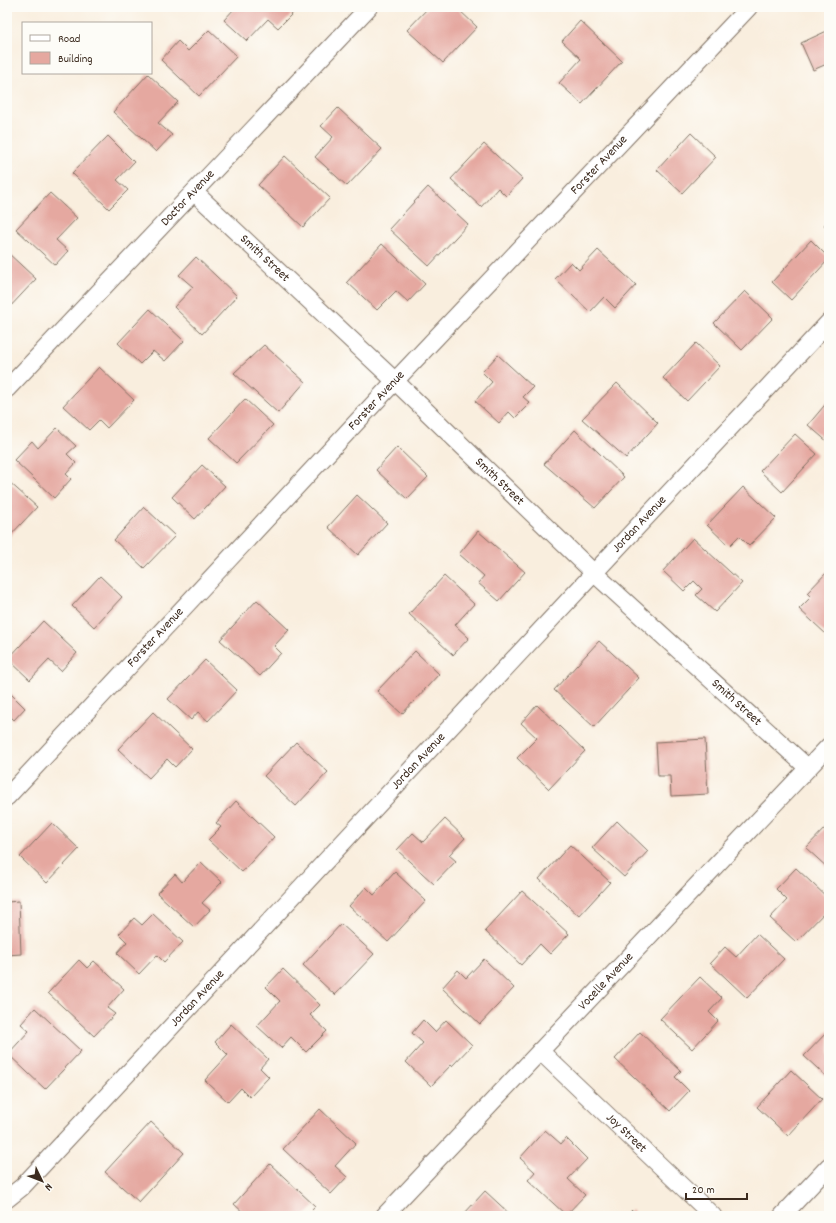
<svg xmlns="http://www.w3.org/2000/svg" width="836" height="1223" font-family="Dekko,sans-serif">
<style>
.building{fill:#e5a8a0}
.lines{fill:none;stroke-linecap:round;stroke-linejoin:round}
.street-casing{stroke:#7e6f61;stroke-width:19}
.street{stroke:#fff;stroke-width:17}
.labels{text-anchor:middle;dominant-baseline:central;stroke-width:3.5;stroke-linejoin:round;paint-order:stroke}
.street-label{font-size:13px;fill:#3b2a1e;stroke:#fdfcf7}
</style>
<rect width="100%" height="100%" fill="#fdfcf7"/>
<filter id="ink" filterUnits="userSpaceOnUse"><feTurbulence type="fractalNoise" baseFrequency=".025" numOctaves="2"/><feDisplacementMap in="SourceGraphic" scale="8" xChannelSelector="R" yChannelSelector="G"/><feConvolveMatrix kernelMatrix="1 2 1 2 8 2 1 2 1" color-interpolation-filters="sRGB"/></filter>
<filter id="wash" filterUnits="userSpaceOnUse"><feTurbulence type="fractalNoise" baseFrequency=".012" numOctaves="4" result="noise"/><feDisplacementMap in="SourceGraphic" scale="16" xChannelSelector="R" yChannelSelector="G"/><feGaussianBlur stdDeviation="0.9" result="paint"/><feColorMatrix in="noise" values="0 0 0 0 0 0 0 0 0 0 0 0 0 0 0 0 0 1.4 0 .05"/><feComposite in="paint" operator="in"/></filter>
<g filter="url(#wash)">
<rect width="100%" height="100%" fill="#f9eede"/>
<g id="blocks">
<g class="building">
<polygon points="234,7 287,7 293,13 278,28 268,19 247,41 224,20 235,8"/>
<polygon points="429,7 456,7 477,27 443,63 407,30"/>
<polygon points="580,21 622,61 582,104 559,83 581,59 562,41"/>
<polygon points="209,30 237,56 199,96 161,60 178,41 188,51"/>
<polygon points="829,30 829,63 813,70 801,43"/>
<polygon points="148,74 178,102 158,123 172,135 156,152 113,112"/>
<polygon points="338,108 382,149 347,186 315,157 333,137 321,126"/>
<polygon points="691,133 716,157 682,193 657,170"/>
<polygon points="108,136 134,162 117,180 128,190 109,209 72,173"/>
<polygon points="484,144 522,179 506,196 498,188 481,207 451,179"/>
<polygon points="285,156 330,198 303,227 258,185"/>
<polygon points="428,187 468,224 429,266 389,229"/>
<polygon points="50,193 77,218 56,240 68,251 55,265 16,229"/>
<polygon points="829,220 829,230 824,225"/>
<polygon points="811,240 829,258 829,259 791,300 772,282"/>
<polygon points="382,244 425,284 408,302 396,291 377,310 347,282"/>
<polygon points="598,250 636,285 615,308 604,297 590,312 555,279 571,262 579,270"/>
<polygon points="7,252 36,279 7,310"/>
<polygon points="196,257 237,296 202,334 174,307 193,287 179,275"/>
<polygon points="745,291 773,318 742,350 714,323"/>
<polygon points="150,309 184,341 165,361 153,351 140,364 118,343"/>
<polygon points="696,343 720,366 687,401 663,378"/>
<polygon points="264,345 305,382 278,413 234,373"/>
<polygon points="498,355 533,387 523,397 530,403 515,418 509,412 499,423 475,401 492,382 482,372"/>
<polygon points="99,367 134,400 107,428 99,420 89,430 63,406"/>
<polygon points="617,383 658,423 626,458 582,419"/>
<polygon points="245,399 273,425 236,463 209,438"/>
<polygon points="829,400 829,443 808,425"/>
<polygon points="57,428 76,446 67,454 76,463 66,474 71,479 54,498 14,460 32,441 38,448"/>
<polygon points="575,430 624,477 595,508 544,464"/>
<polygon points="795,434 817,454 782,492 760,471"/>
<polygon points="397,447 428,477 407,499 376,470"/>
<polygon points="202,465 225,486 195,519 172,497"/>
<polygon points="7,480 37,507 7,539"/>
<polygon points="743,487 776,518 749,546 739,536 729,546 707,525"/>
<polygon points="357,495 387,523 358,555 328,527"/>
<polygon points="144,507 175,536 144,568 114,540"/>
<polygon points="478,531 525,572 499,601 478,583 484,576 459,554"/>
<polygon points="693,538 742,583 715,612 696,595 702,589 694,581 684,591 663,571"/>
<polygon points="829,570 829,631 826,634 799,609 811,597 807,593"/>
<polygon points="100,576 122,597 94,627 72,606"/>
<polygon points="444,576 474,604 455,625 469,638 453,655 409,614"/>
<polygon points="257,600 289,630 274,646 281,653 260,676 220,640"/>
<polygon points="43,621 77,653 61,671 49,660 30,680 8,659"/>
<polygon points="599,641 639,678 594,727 554,690"/>
<polygon points="415,651 439,674 402,714 377,691"/>
<polygon points="205,660 237,690 208,721 198,712 191,720 168,699"/>
<polygon points="7,690 25,708 14,720 7,713"/>
<polygon points="537,705 585,751 549,789 517,758 537,738 521,723"/>
<polygon points="153,712 192,749 175,767 167,759 149,778 118,749"/>
<polygon points="705,739 708,794 671,796 670,776 658,776 656,742"/>
<polygon points="296,742 328,772 296,806 264,776"/>
<polygon points="236,801 274,837 242,872 208,840 221,827 216,823"/>
<polygon points="445,819 465,838 449,855 456,861 434,884 397,850 413,833 423,842"/>
<polygon points="617,821 648,851 624,877 592,848"/>
<polygon points="52,823 79,849 47,883 20,857"/>
<polygon points="826,827 829,830 829,869 806,848"/>
<polygon points="570,845 610,882 579,916 539,879"/>
<polygon points="201,862 222,882 202,903 210,910 194,927 157,893 175,874 182,882"/>
<polygon points="796,868 829,899 829,908 796,942 770,918 787,900 776,889"/>
<polygon points="395,872 426,901 388,942 349,906 366,887 374,895"/>
<polygon points="522,891 569,934 550,954 540,944 521,965 485,931"/>
<polygon points="19,901 21,954 7,955 7,902"/>
<polygon points="153,914 183,942 164,962 157,955 139,974 117,953 127,942 119,934 134,918 142,925"/>
<polygon points="341,924 374,954 335,995 303,965"/>
<polygon points="757,934 784,959 747,998 710,963 725,947 736,957"/>
<polygon points="484,959 514,988 480,1024 442,988 458,970 466,978"/>
<polygon points="79,960 87,968 94,961 124,989 107,1008 115,1014 94,1036 48,993"/>
<polygon points="283,969 320,1005 310,1015 327,1031 306,1052 291,1037 281,1048 257,1026 280,1001 266,987"/>
<polygon points="700,977 722,998 709,1012 718,1021 692,1049 660,1019"/>
<polygon points="35,1008 81,1051 45,1089 8,1054 29,1031 21,1024"/>
<polygon points="423,1020 435,1032 446,1020 472,1045 452,1066 451,1065 431,1086 406,1062 423,1043 412,1033"/>
<polygon points="231,1024 268,1059 260,1068 269,1077 250,1097 241,1088 228,1102 205,1080 228,1055 215,1042"/>
<polygon points="829,1030 829,1079 804,1056"/>
<polygon points="640,1032 681,1071 675,1077 689,1091 670,1111 615,1059"/>
<polygon points="791,1070 822,1099 788,1136 757,1107"/>
<polygon points="320,1109 356,1143 335,1166 347,1177 331,1194 283,1149"/>
<polygon points="151,1122 184,1153 139,1202 105,1172"/>
<polygon points="545,1130 561,1144 566,1138 587,1159 568,1179 585,1195 566,1215 528,1180 535,1172 520,1158"/>
<polygon points="270,1164 315,1206 305,1216 247,1216 234,1204"/>
<polygon points="485,1191 512,1216 467,1216 464,1214"/>
<polygon points="632,1210 638,1216 627,1216"/>
</g>
</g>
</g>
<g filter="url(#ink)">
<use href="#blocks" fill-opacity="0" stroke="#7e6f61" stroke-width="1"/>
<g class="lines">
<defs>
<g id="street">
<path id="s1" d="M194 192 395 381 594 573 808 768"/>
<path id="s2" d="M7 389 369 7"/>
<path id="s3" d="M7 797 395 381 749 7"/>
<path id="s4" d="M540 1051 713 1216"/>
<path id="s5" d="M7 1199 22 1187 594 573 829 322"/>
<path id="s6" d="M384 1216 829 746"/>
<polyline points="782,1216 829,1166"/>
</g>
</defs>
<use href="#street" class="street-casing"/>
<use href="#street" class="street"/>
</g>
</g>
<g class="labels">
<g class="street-label">
<text stroke="none"><textPath href="#s3" startOffset="866">Forster Avenue</textPath></text>
<text stroke="none"><textPath href="#s2" startOffset="263">Doctor Avenue</textPath></text>
<text stroke="none"><textPath href="#s1" startOffset="97">Smith Street</textPath></text>
<text stroke="none"><textPath href="#s3" startOffset="542">Forster Avenue</textPath></text>
<text stroke="none"><textPath href="#s1" startOffset="421">Smith Street</textPath></text>
<text stroke="none"><textPath href="#s5" startOffset="925">Jordan Avenue</textPath></text>
<text stroke="none"><textPath href="#s3" startOffset="218">Forster Avenue</textPath></text>
<text stroke="none"><textPath href="#s1" startOffset="745">Smith Street</textPath></text>
<text stroke="none"><textPath href="#s5" startOffset="601">Jordan Avenue</textPath></text>
<text stroke="none"><textPath href="#s6" startOffset="323">Vocelle Avenue</textPath></text>
<text stroke="none"><textPath href="#s5" startOffset="277">Jordan Avenue</textPath></text>
<text stroke="none"><textPath href="#s4" startOffset="119">Joy Street</textPath></text>
</g>
</g>
<rect width="836" height="1223" fill="none" stroke="#fdfcf7" stroke-width="24"/>
<rect x="22" y="22" width="130" height="52" fill="#fdfcf7" stroke="#afa8a0"/>
<rect x="30" y="35" width="20" height="6" fill="#ffffff" stroke="#afa8a0"/>
<text x="58" y="42" font-size="12" fill="#3b2a1e">Road</text>
<rect x="30" y="52" width="20" height="12" fill="#e5a8a0" stroke="#afa8a0"/>
<text x="58" y="62" font-size="12" fill="#3b2a1e">Building</text>
<g transform="translate(42 1181) rotate(133)" stroke="#fdfcf7" stroke-width="3" paint-order="stroke">
<path d="M0-3L7 15L0 10L-7 15Z" fill="#3b2a1e"/>
<text y="-6" font-size="11" font-weight="bold" text-anchor="middle" fill="#3b2a1e">N</text>
</g>
<path d="M686 1193v6h61v-6" fill="none" stroke="#3b2a1e" stroke-width="2"/>
<text x="692" y="1193" font-size="12" fill="#3b2a1e" stroke="#fdfcf7" stroke-width="3" paint-order="stroke">20 m</text>
</svg>
